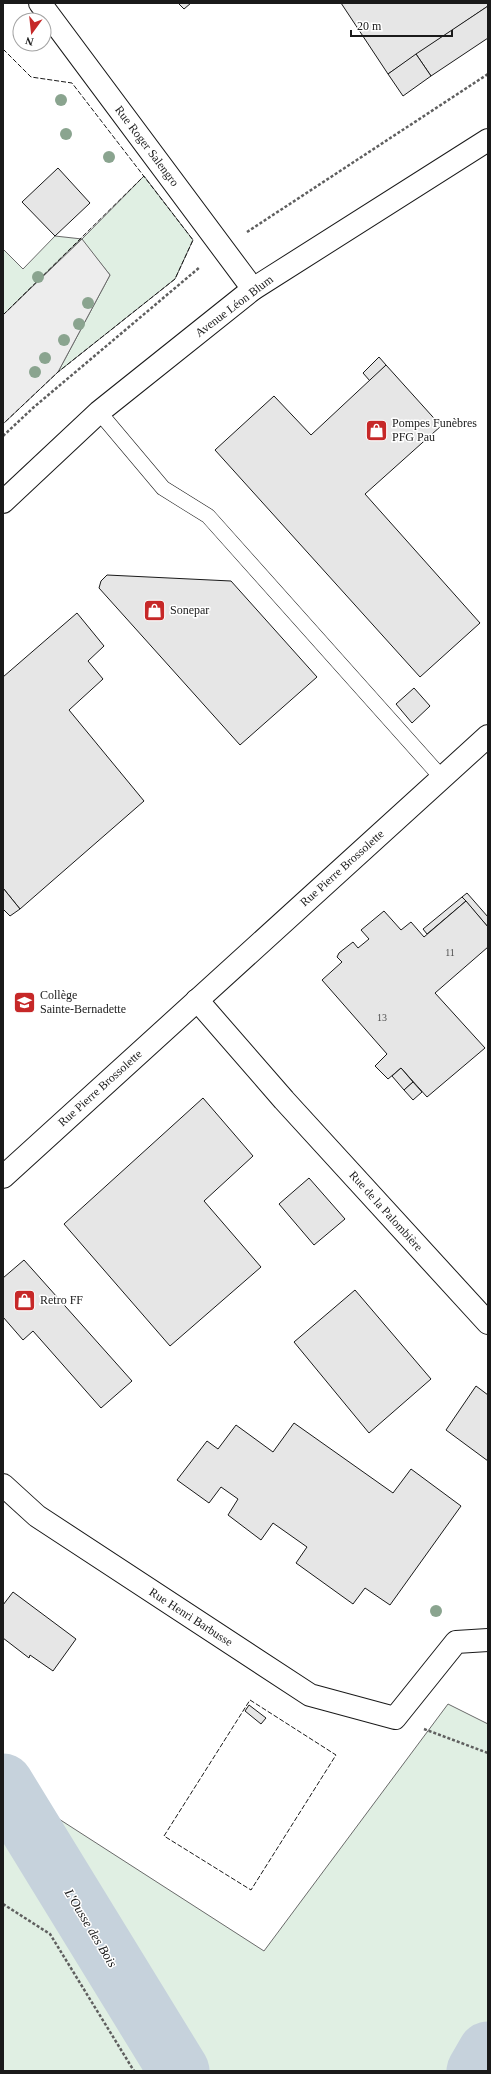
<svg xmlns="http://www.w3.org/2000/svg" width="491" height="2074" font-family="'Times New Roman',serif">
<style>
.green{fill:#e0efe3;stroke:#6a6a6a}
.parking{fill:#ededed;stroke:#6a6a6a}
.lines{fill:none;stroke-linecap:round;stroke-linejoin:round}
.river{stroke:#c6d2dc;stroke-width:61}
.building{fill:#e6e6e6;stroke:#1a1a1a}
.service-casing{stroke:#1a1a1a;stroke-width:16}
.minor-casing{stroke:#1a1a1a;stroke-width:24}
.tertiary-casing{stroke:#1a1a1a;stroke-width:24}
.path{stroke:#5f5f5f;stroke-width:2.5;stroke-dasharray:3 2;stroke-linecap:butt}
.service{stroke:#fff;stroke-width:15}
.minor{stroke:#fff;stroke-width:22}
.tertiary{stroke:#fff;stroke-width:22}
.fence{stroke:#1a1a1a;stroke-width:1;stroke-dasharray:5 2;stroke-linecap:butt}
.tree{fill:#8aa48f}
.labels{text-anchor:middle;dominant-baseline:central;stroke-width:3;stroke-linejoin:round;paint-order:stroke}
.number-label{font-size:10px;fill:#4d4d4d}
.street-label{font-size:12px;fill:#1a1a1a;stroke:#fff}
.poi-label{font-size:12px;fill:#1a1a1a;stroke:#fff;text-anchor:start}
.water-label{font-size:13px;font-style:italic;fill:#1a1a1a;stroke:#fff}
</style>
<rect width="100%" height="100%" fill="#fff"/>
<g class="green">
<polygon points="144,176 193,240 175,279 58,372 110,275 81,239 3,315 3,249 23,269 55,236 82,239"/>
<polygon points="448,1704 488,1724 488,2071 3,2071 3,1783 264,1951"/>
</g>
<polygon class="parking" points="82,239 110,275 58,372 3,424 3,315"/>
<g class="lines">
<g class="river">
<polyline points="3,1784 179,2071"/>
<polyline points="477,2071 488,2052"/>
</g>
</g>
<g class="building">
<polygon points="178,3 191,3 184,9"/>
<polygon points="341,3 488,3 488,6 388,74"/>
<polygon points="488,6 488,38 431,76 416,54"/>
<polygon points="416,54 431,76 403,96 388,74"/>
<polygon points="58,168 90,203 55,236 22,202"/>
<polygon points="379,357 386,365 370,381 363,373"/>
<polygon points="386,365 441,426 365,494 480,623 420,677 215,450 274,396 311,435"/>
<polygon points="107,575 231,581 317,677 240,745 99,588 101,581"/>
<polygon points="77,613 104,646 88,661 103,679 69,710 144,801 20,909 3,888 3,677"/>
<polygon points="414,688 430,706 412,723 396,704"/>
<polygon points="3,888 20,909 10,916 3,909"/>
<polygon points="467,893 488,917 488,927 462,897"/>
<polygon points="462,897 466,901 427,934 423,929"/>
<polygon points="466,901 488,927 488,947 435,993 485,1048 427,1097 401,1068 388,1079 375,1066 387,1054 322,980 342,962 337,957 339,953 353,942 358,948 369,939 361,930 384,911 401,930 411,922 424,937"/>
<polygon points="401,1068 413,1082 404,1090 392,1076"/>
<polygon points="413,1082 422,1092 413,1100 404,1090"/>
<polygon points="203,1098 253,1156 204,1201 261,1267 170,1346 64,1224"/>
<polygon points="309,1178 345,1219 314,1245 279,1204"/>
<polygon points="24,1260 132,1381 101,1408 33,1331 23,1340 3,1317 3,1278"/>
<polygon points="355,1290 431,1379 369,1433 294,1342"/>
<polygon points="476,1386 488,1395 488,1461 446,1430"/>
<polygon points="294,1423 393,1493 411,1469 461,1506 390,1605 365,1588 353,1604 296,1563 307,1547 273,1523 261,1540 228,1515 238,1499 221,1487 209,1503 177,1480 207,1441 218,1449 236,1425 273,1452"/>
<polygon points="13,1592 76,1639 53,1671 30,1655 29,1658 3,1638 3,1605"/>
<polygon points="249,1705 266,1718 261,1724 245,1711"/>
</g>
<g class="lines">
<defs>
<polyline id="service" points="99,412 163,488 208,516 442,778"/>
<g id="minor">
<polyline points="40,3 253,289"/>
<polyline points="197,1000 284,1100 488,1323"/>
<polyline points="3,1177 488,736"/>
<polyline points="3,1485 37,1516 310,1695 395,1718 456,1642 488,1640"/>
</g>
<polyline id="tertiary" points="3,502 99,412 253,289 488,140"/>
</defs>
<use href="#service" class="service-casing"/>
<use href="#minor" class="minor-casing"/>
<use href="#tertiary" class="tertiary-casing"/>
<g class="path">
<polyline points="247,232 488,74"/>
<polyline points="3,436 34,407 200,267"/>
<polyline points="424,1729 488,1753"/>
<polyline points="3,1904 50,1934 134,2071"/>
</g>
<use href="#service" class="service"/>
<use href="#minor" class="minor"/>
<use href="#tertiary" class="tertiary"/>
<g class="fence">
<polyline points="3,49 31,77 72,83 193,240 175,279 58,372 3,424"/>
<polyline points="3,315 144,176"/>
<polygon points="250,1700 336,1755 251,1890 164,1836"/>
</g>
</g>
<g class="tree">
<circle cx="61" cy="100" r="6"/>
<circle cx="66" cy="134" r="6"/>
<circle cx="109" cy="157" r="6"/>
<circle cx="38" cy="277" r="6"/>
<circle cx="88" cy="303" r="6"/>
<circle cx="79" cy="324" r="6"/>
<circle cx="64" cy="340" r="6"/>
<circle cx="45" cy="358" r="6"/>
<circle cx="35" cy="372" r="6"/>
<circle cx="436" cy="1611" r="6"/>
</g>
<defs>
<symbol id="shop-square" viewBox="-11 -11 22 22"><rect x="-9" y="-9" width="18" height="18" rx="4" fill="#c62828" stroke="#fff"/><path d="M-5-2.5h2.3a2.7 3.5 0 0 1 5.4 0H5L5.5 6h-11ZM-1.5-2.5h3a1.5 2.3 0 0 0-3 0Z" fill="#fff"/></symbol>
<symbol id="school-square" viewBox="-11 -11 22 22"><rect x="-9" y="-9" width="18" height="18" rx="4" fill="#c62828" stroke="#fff"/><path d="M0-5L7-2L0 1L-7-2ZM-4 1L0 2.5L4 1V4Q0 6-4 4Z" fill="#fff"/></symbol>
</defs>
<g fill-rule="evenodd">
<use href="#shop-square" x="364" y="418" width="25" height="25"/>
<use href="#shop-square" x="142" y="598" width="25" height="25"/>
<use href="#school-square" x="12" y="990" width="25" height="25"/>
<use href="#shop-square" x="12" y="1288" width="25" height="25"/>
</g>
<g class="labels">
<g class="number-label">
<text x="450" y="952">11</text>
<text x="382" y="1017">13</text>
</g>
<g class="street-label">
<text transform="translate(147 146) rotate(53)">Rue Roger Salengro</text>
<text transform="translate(234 306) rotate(-37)">Avenue Léon Blum</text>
<text transform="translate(342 868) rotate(-42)">Rue Pierre Brossolette</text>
<text transform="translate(100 1088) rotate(-42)">Rue Pierre Brossolette</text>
<text transform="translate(386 1211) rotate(48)">Rue de la Palombière</text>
<text transform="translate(191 1617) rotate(33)">Rue Henri Barbusse</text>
</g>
<g class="poi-label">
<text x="392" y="423">Pompes Funèbres<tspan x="392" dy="14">PFG Pau</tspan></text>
<text x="170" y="610">Sonepar</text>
<text x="40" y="995">Collège<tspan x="40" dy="14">Sainte-Bernadette</tspan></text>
<text x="40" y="1300">Retro FF</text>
</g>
<g class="water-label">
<text transform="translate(91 1928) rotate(59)">L'Ousse des Bois</text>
</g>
</g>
<rect width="491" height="2074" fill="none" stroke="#1a1a1a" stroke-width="8"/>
<g transform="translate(32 32) rotate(195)"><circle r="19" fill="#ffffff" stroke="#a3a3a3"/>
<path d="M0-3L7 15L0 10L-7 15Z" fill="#c62828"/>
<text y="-6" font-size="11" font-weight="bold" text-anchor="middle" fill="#1a1a1a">N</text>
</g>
<path d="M351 30v6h101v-6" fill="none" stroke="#1a1a1a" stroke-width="2"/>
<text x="357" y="30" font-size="12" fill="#1a1a1a" stroke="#ffffff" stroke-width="3" paint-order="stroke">20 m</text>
</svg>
